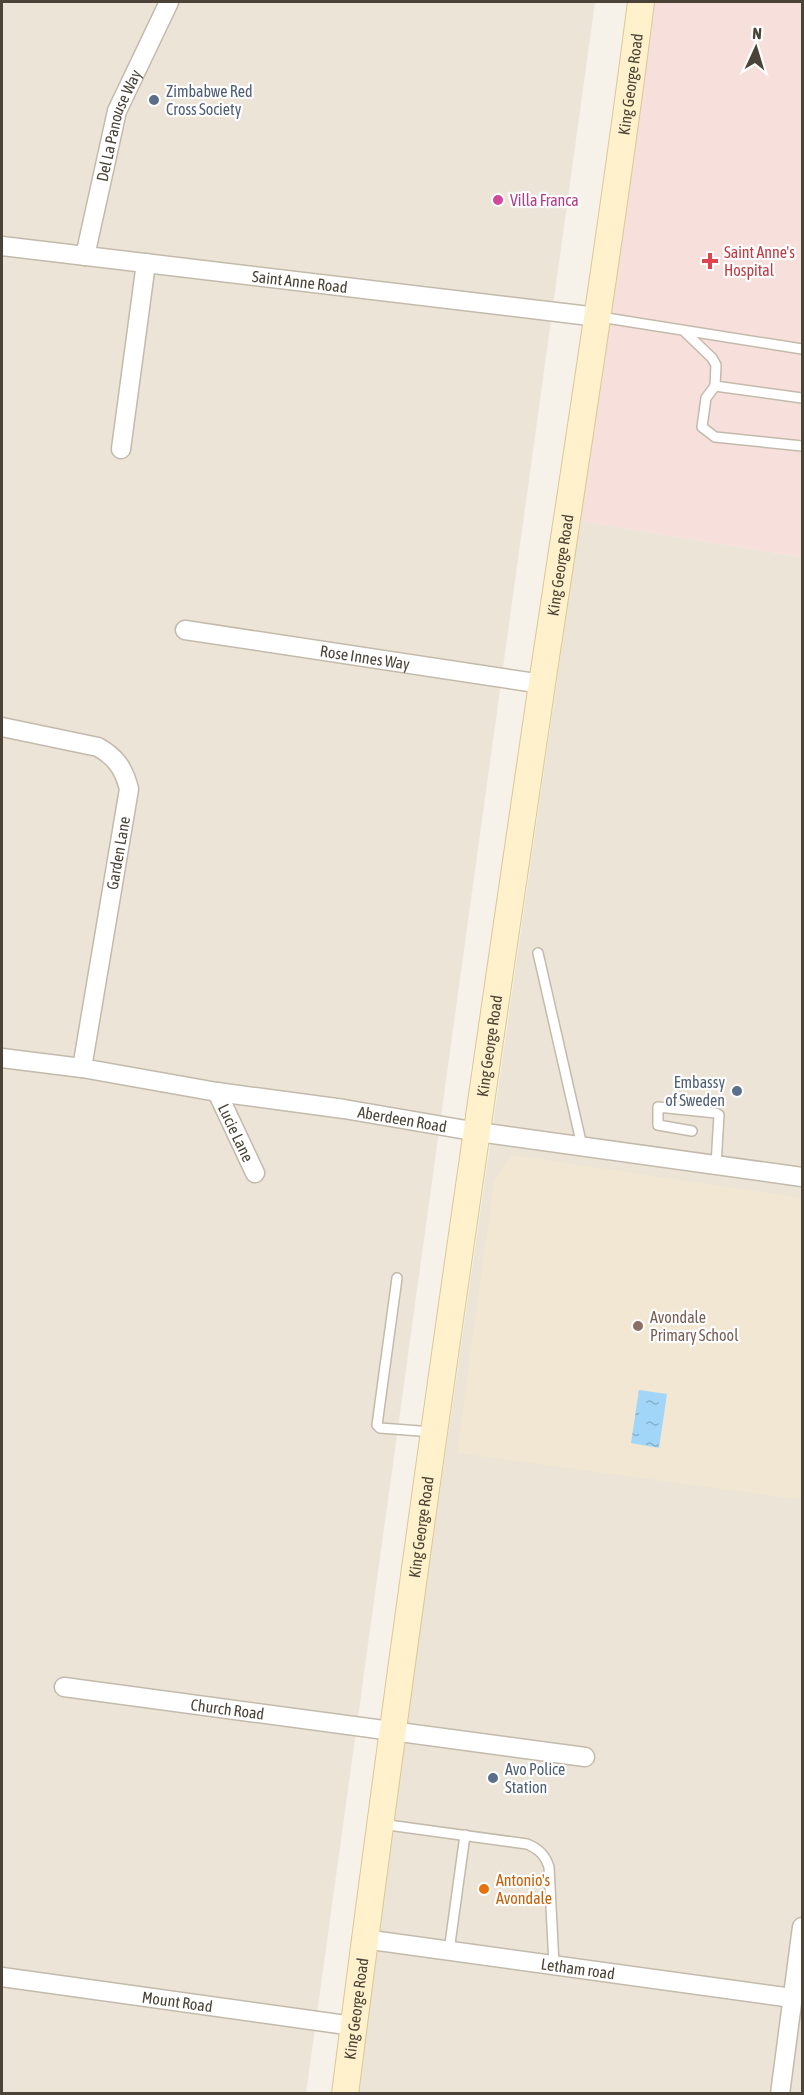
<svg xmlns="http://www.w3.org/2000/svg" width="804" height="2095" font-family="'Asap Condensed',sans-serif">
<style>
.residential{fill:#ebe4d7}
.education{fill:#f1e7d2}
.medical{fill:#f7dfdc}
.water{fill:url(#water-ripples)}
.lines{fill:none;stroke-linecap:round;stroke-linejoin:round}
.lane-casing{stroke:#c3baab;stroke-width:12}
.street-casing{stroke:#c3baab;stroke-width:21}
.secondary-casing{stroke:#dbc795;stroke-width:28}
.lane{stroke:#fff;stroke-width:9}
.street{stroke:#fff;stroke-width:18}
.secondary{stroke:#fff1cb;stroke-width:26}
.service-dot{fill:#5c6f8a;stroke:#fff;stroke-width:2}
.hotel-dot{fill:#d1479c;stroke:#fff;stroke-width:2}
.health-dot{fill:#e0444e;stroke:#fff;stroke-width:2}
.education-dot{fill:#8d6e63;stroke:#fff;stroke-width:2}
.food-dot{fill:#e8710a;stroke:#fff;stroke-width:2}
.labels{text-anchor:middle;dominant-baseline:central;stroke-width:4.5;stroke-linejoin:round;paint-order:stroke}
.street-label{font-size:16px;fill:#4b4337;stroke:#fff}
.service-label{font-size:16px;fill:#4e5e75;stroke:#fff;text-anchor:start}
.hotel-label{font-size:16px;fill:#b23c85;stroke:#fff;text-anchor:start}
.health-label{font-size:16px;fill:#be3a42;stroke:#fff;text-anchor:start}
.education-label{font-size:16px;fill:#785e54;stroke:#fff;text-anchor:start}
.food-label{font-size:16px;fill:#c56008;stroke:#fff;text-anchor:start}
</style>
<defs>
<pattern id="water-ripples" width="26" height="14" patternUnits="userSpaceOnUse" patternTransform="scale(1.5)"><rect width="26" height="14" fill="#a1d6f8"/><path d="M2 4q2-2 4 0t4 0M15 11q2-2 4 0t4 0" fill="none" stroke="#85afca"/></pattern>
</defs>
<rect width="100%" height="100%" fill="#f6f2ea"/>
<g class="residential">
<polygon points="2,2 595,2 306,2093 2,2094"/>
<polygon points="580,521 802,557 802,2093 353,2094"/>
</g>
<polygon class="education" points="512,1155 802,1198 802,1500 457,1453 494,1180"/>
<polygon class="medical" points="655,2 802,2 802,557 580,521"/>
<polygon class="water" points="639,1390 667,1394 659,1448 631,1443"/>
<g class="lines">
<defs>
<g id="lane">
<polyline points="600,317 802,349"/>
<polyline points="684,331 712,358 716,365 715,386 802,398"/>
<polyline points="715,386 706,398 702,427 715,437 802,446"/>
<polyline points="538,953 582,1146"/>
<polyline points="692,1131 658,1125 658,1107 716,1113 719,1115 716,1165"/>
<polyline points="397,1278 377,1425 380,1428 433,1432"/>
<path d="M381 1824 527 1844C539 1849 545 1855 549 1867L554 1965"/>
<polyline points="449,1951 465,1835"/>
</g>
<g id="street">
<path id="s1" d="M2 246 598 317"/>
<path id="s2" d="M85 256 117 111 169 2"/>
<polyline points="121,449 146,263"/>
<path id="s3" d="M185 630 542 684"/>
<path d="M2 727 98 747C116 757 124 769 129 789L82 1068"/>
<path id="s4" d="M2 1058 82 1068 217 1092 344 1109 478 1132 802 1177"/>
<path id="s5" d="M217 1092 255 1173"/>
<path id="s6" d="M64 1687 585 1757"/>
<path id="s7" d="M364 1939 792 1998"/>
<path id="s8" d="M2 1977 353 2026"/>
<polyline points="780,2094 802,1927"/>
</g>
<g id="secondary">
<path id="s9" d="M345 2094C405 1623 473 1154 542 684 576 457 612 230 641 2"/>
</g>
</defs>
<use href="#lane" class="lane-casing"/>
<use href="#street" class="street-casing"/>
<use href="#secondary" class="secondary-casing"/>
<use href="#lane" class="lane"/>
<use href="#street" class="street"/>
<use href="#secondary" class="secondary"/>
</g>
<g class="service-dot">
<circle cx="154" cy="100" r="6"/>
<circle cx="737" cy="1091" r="6"/>
<circle cx="493" cy="1778" r="6"/>
</g>
<circle class="hotel-dot" cx="498" cy="200" r="6"/>
<path class="health-dot" d="M707 252h6v6h6v6h-6v6h-6v-6h-6v-6h6z"/>
<circle class="education-dot" cx="638" cy="1326" r="6"/>
<circle class="food-dot" cx="484" cy="1889" r="6"/>
<g class="labels">
<g class="street-label">
<text stroke="none"><textPath href="#s9" startOffset="2030">King George Road</textPath></text>
<text stroke="none"><textPath href="#s2" startOffset="135">Del La Panouse Way</textPath></text>
<text stroke="none"><textPath href="#s1" startOffset="300">Saint Anne Road</textPath></text>
<text stroke="none"><textPath href="#s9" startOffset="1544">King George Road</textPath></text>
<text stroke="none"><textPath href="#s3" startOffset="182">Rose Innes Way</textPath></text>
<text transform="translate(118 853) rotate(-80)">Garden Lane</text>
<text stroke="none"><textPath href="#s9" startOffset="1058">King George Road</textPath></text>
<text stroke="none"><textPath href="#s4" startOffset="405">Aberdeen Road</textPath></text>
<text stroke="none"><textPath href="#s5" startOffset="45">Lucie Lane</textPath></text>
<text stroke="none"><textPath href="#s9" startOffset="572">King George Road</textPath></text>
<text stroke="none"><textPath href="#s6" startOffset="165">Church Road</textPath></text>
<text stroke="none"><textPath href="#s7" startOffset="216">Letham road</textPath></text>
<text stroke="none"><textPath href="#s8" startOffset="177">Mount Road</textPath></text>
<text stroke="none"><textPath href="#s9" startOffset="86">King George Road</textPath></text>
</g>
<g class="service-label">
<text x="166" y="91">Zimbabwe Red<tspan x="166" dy="18">Cross Society</tspan></text>
<text x="725" y="1082" text-anchor="end">Embassy<tspan x="725" dy="18">of Sweden</tspan></text>
<text x="505" y="1769">Avo Police<tspan x="505" dy="18">Station</tspan></text>
</g>
<g class="hotel-label">
<text x="510" y="200">Villa Franca</text>
</g>
<g class="health-label">
<text x="724" y="252">Saint Anne's<tspan x="724" dy="18">Hospital</tspan></text>
</g>
<g class="education-label">
<text x="650" y="1317">Avondale<tspan x="650" dy="18">Primary School</tspan></text>
</g>
<g class="food-label">
<text x="496" y="1880">Antonio's<tspan x="496" dy="18">Avondale</tspan></text>
</g>
</g>
<rect width="804" height="2095" fill="none" stroke="#4b4337" stroke-width="6"/>
<g transform="translate(756 48) rotate(4)" stroke="#ffffff" stroke-width="4.5" paint-order="stroke">
<path d="M0-4.5L10 22L0 15L-10 22Z" fill="#4b4337"/>
<text y="-9" font-size="16" font-weight="bold" text-anchor="middle" fill="#4b4337">N</text>
</g>
</svg>
